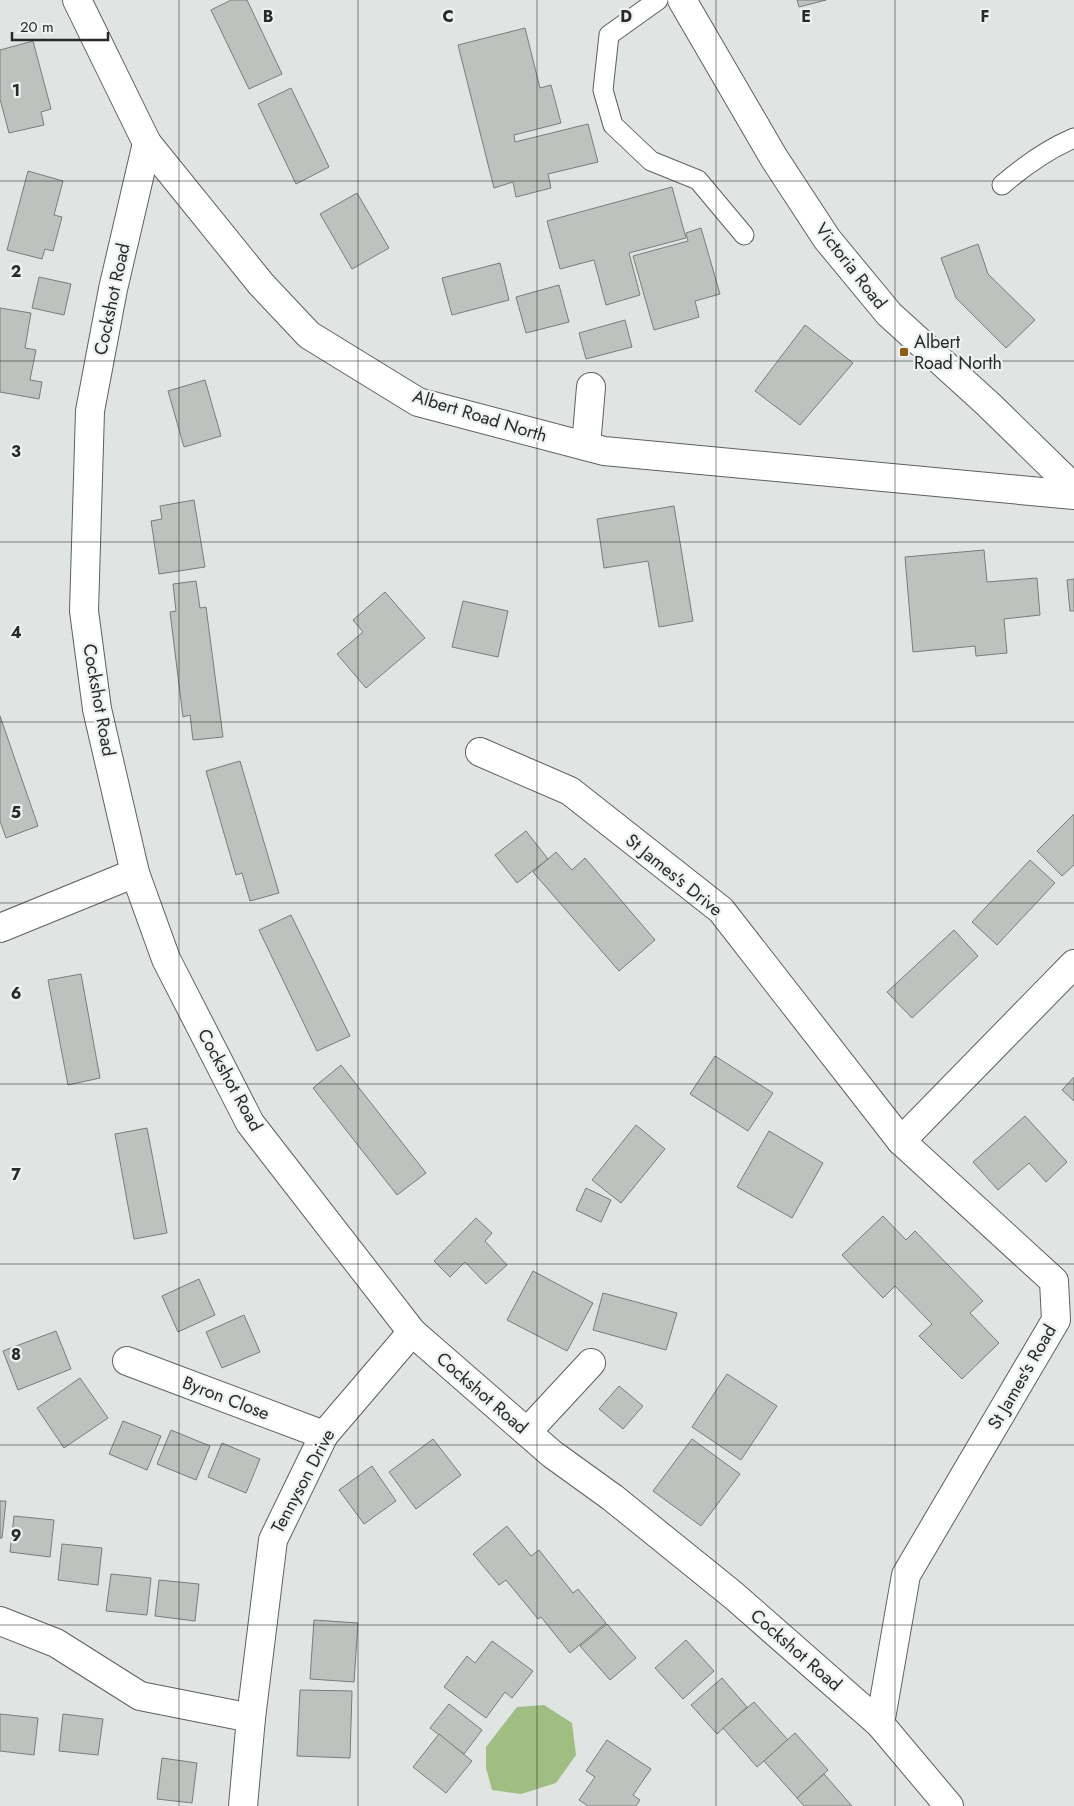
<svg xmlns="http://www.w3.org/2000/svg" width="1074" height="1806" font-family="Jost,sans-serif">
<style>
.green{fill:#a0be81}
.building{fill:#bec2bf;stroke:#7a7e7b}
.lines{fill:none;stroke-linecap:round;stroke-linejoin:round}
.service-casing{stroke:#5e6160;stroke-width:21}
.minor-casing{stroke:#5e6160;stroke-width:30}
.tertiary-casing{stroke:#5e6160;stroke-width:30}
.service{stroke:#fff;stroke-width:19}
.minor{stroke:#fff;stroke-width:28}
.tertiary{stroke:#fff;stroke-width:28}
.grid{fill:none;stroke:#282929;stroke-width:1;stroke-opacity:0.55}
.poi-dot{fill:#905d0c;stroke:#edf1ef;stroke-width:2}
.labels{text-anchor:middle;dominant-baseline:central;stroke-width:4.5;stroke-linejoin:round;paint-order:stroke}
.street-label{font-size:18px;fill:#282929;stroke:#edf1ef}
.poi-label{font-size:18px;fill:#282929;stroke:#edf1ef;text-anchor:start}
.grid-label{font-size:16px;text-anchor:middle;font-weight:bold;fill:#282929;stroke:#edf1ef;stroke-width:4.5;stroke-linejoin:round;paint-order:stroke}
</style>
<rect width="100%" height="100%" fill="#e0e4e2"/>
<polygon class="green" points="544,1705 572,1723 576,1755 556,1783 521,1794 492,1790 486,1768 486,1747 517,1707"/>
<g class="building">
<polygon points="231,0 247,0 282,74 249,89 211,10"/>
<polygon points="797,0 826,0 799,7"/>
<polygon points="525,28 540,88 551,85 561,123 514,135 515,142 588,124 598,162 548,174 551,188 516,197 513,182 494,188 458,45"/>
<polygon points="33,41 51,109 41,112 44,125 9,133 0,99 0,50"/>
<polygon points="291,88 329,167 296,184 258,104"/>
<polygon points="28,171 63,181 54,215 62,217 53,251 45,249 42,259 7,250"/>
<polygon points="672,187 686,238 629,253 640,295 606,305 594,260 560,269 547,221"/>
<polygon points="357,193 389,248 352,269 320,214"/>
<polygon points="701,228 720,294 695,301 699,317 654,330 633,256 688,241 686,233"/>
<polygon points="978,244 988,274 1035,320 1006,348 956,298 941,258"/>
<polygon points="500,263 509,300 452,315 442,278"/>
<polygon points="39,277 71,284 64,315 32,308"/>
<polygon points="559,285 569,322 526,333 516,297"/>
<polygon points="0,308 31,313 25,348 36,350 30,380 42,382 39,399 0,392"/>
<polygon points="625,320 632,347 586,359 579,333"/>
<polygon points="805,325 853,363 800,425 755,391"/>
<polygon points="205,380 221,436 184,447 168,391"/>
<polygon points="194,500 205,567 159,574 151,521 162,519 160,506"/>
<polygon points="674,506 693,621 659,627 648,561 604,568 597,519"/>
<polygon points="984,550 987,582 1037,578 1040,615 1004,619 1007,653 976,656 975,646 913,652 905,557"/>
<polygon points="1074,579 1074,611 1070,611 1067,580"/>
<polygon points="196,581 200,608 206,607 223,737 193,740 190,715 183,717 170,612 176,611 173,584"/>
<polygon points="385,592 425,638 366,688 337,654 363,632 353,620"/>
<polygon points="463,601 508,611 498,657 452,647"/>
<polygon points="0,716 38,826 6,838 0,821"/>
<polygon points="240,761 279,893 250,901 242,873 236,875 206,771"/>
<polygon points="1074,814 1074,865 1062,876 1037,851"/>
<polygon points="526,831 548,859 517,883 495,855"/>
<polygon points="556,852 572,870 585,858 655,940 619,971 533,872"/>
<polygon points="1030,860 1055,883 997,945 972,922"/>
<polygon points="291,915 350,1036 317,1051 259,930"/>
<polygon points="954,930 978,956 912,1018 887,992"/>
<polygon points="81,974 100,1078 68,1085 48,980"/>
<polygon points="715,1056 773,1093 748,1131 690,1094"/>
<polygon points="341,1065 426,1173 397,1195 313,1088"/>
<polygon points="1074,1077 1074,1101 1062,1090"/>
<polygon points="1025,1116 1067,1162 1046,1182 1029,1163 998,1190 973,1162"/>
<polygon points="636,1125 665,1149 621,1203 592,1180"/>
<polygon points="147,1128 167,1233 134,1239 115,1134"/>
<polygon points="769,1131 823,1163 792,1218 737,1187"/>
<polygon points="586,1188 611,1200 601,1222 576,1210"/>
<polygon points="883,1216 906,1240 915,1231 983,1301 970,1313 999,1343 962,1379 919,1336 932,1324 895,1286 883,1298 842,1255"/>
<polygon points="476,1218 492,1233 485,1241 507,1265 486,1284 465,1262 450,1277 434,1261"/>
<polygon points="533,1271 593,1303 567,1351 507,1320"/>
<polygon points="199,1279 215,1315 178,1332 162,1296"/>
<polygon points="603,1293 677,1313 666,1350 593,1330"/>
<polygon points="244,1315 260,1352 222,1368 206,1332"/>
<polygon points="56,1331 71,1369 18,1390 3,1351"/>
<polygon points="727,1374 777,1406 741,1460 692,1427"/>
<polygon points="80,1378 108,1418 64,1448 37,1408"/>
<polygon points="619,1386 643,1406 623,1429 599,1409"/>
<polygon points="123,1421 161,1436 147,1470 109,1454"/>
<polygon points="171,1430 210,1446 196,1480 157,1464"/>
<polygon points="433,1439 461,1475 416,1509 389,1472"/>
<polygon points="692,1439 740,1474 701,1526 653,1491"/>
<polygon points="222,1443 260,1459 246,1493 208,1477"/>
<polygon points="372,1466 396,1501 364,1524 339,1490"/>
<polygon points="0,1501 6,1501 2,1538 0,1538"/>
<polygon points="14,1516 54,1520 50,1557 10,1552"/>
<polygon points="507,1526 531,1556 539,1550 573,1593 578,1589 606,1623 570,1653 541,1617 538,1619 506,1580 499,1585 473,1554"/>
<polygon points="62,1544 102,1548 98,1585 58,1580"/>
<polygon points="111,1574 151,1578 147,1615 106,1611"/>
<polygon points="159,1580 199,1584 195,1621 155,1616"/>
<polygon points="314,1620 358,1623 354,1682 310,1679"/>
<polygon points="607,1624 636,1658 610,1680 580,1646"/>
<polygon points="686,1640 714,1671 683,1699 655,1668"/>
<polygon points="492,1641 533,1671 512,1698 505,1692 486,1718 444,1687 467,1656 475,1663"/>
<polygon points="722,1678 747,1707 717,1734 691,1705"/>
<polygon points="300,1690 352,1691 350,1758 297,1756"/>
<polygon points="754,1702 788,1740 757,1767 723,1728"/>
<polygon points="449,1704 482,1730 464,1754 430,1728"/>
<polygon points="0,1714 38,1718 34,1755 0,1751"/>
<polygon points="63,1714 103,1719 98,1755 59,1751"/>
<polygon points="795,1733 828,1770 797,1798 764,1761"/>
<polygon points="439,1734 472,1761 446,1793 413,1767"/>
<polygon points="607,1740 651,1769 633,1795 640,1800 636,1806 588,1806 579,1800 595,1777 586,1771"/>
<polygon points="162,1758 197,1763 192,1803 157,1799"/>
<polygon points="824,1774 852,1806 804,1806 797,1798"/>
</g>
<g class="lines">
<defs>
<g id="service">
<polyline points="658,0 609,35 603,90 613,125 651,161 698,180 744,235"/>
<path d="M1002 185C1025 165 1046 150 1074 138"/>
</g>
<g id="minor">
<polyline points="682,0 774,158 827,239 889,314 988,404 1074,488"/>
<polyline points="147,143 113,289 90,411 84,611 97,709 135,873 166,959 250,1123 412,1332 552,1454 613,1498 733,1595 880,1724 949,1806"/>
<polyline points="586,446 591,387"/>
<polyline points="480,752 570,791 721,910 901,1141"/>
<polyline points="0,928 135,873"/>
<polyline points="127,1361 324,1435"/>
<polyline points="527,1432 591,1363"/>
<polyline points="0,1621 56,1643 140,1696 251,1718"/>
<polyline points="880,1724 906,1575 1056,1320 1054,1281 901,1141 1074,964"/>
<polyline points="243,1806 251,1718 273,1540 324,1435 412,1332"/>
</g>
<polyline id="tertiary" points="77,0 147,143 261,284 309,335 418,402 604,451 1074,495"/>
</defs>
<use href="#service" class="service-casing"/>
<use href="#minor" class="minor-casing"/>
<use href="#tertiary" class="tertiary-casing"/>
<use href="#service" class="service"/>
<use href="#minor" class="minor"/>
<use href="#tertiary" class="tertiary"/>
</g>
<path class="grid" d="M179 0V1806M358 0V1806M537 0V1806M716 0V1806M895 0V1806M0 181H1074M0 361H1074M0 542H1074M0 722H1074M0 903H1074M0 1084H1074M0 1264H1074M0 1445H1074M0 1625H1074"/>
<rect class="poi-dot" x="899" y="347" width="10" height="10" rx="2.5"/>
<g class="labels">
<g class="street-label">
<text transform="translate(851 266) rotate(52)">Victoria Road</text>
<text transform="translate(112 299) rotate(-78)">Cockshot Road</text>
<text transform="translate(480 416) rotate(17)">Albert Road North</text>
<text transform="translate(99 700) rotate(80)">Cockshot Road</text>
<text transform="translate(674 875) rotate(39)">St James's Drive</text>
<text transform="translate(230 1080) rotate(61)">Cockshot Road</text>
<text transform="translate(1022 1377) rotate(-60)">St James's Road</text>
<text transform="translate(482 1393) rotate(41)">Cockshot Road</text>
<text transform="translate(226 1398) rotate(21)">Byron Close</text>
<text transform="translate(303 1481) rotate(-62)">Tennyson Drive</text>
<text transform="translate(796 1650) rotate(41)">Cockshot Road</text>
</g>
<g class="poi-label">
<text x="914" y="342">Albert<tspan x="914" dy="21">Road North</tspan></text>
</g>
</g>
<g class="grid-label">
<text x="268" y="22">B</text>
<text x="448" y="22">C</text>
<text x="626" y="22">D</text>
<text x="806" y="22">E</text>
<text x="985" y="22">F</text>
<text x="16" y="96">1</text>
<text x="16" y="277">2</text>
<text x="16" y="457">3</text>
<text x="16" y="638">4</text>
<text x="16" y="818">5</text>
<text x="16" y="999">6</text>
<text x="16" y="1180">7</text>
<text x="16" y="1360">8</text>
<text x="16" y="1541">9</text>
</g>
<path d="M12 32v8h96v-8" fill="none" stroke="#282929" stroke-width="2.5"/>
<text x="20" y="32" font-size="15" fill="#282929" stroke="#edf1ef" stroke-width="4" paint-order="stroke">20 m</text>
</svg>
